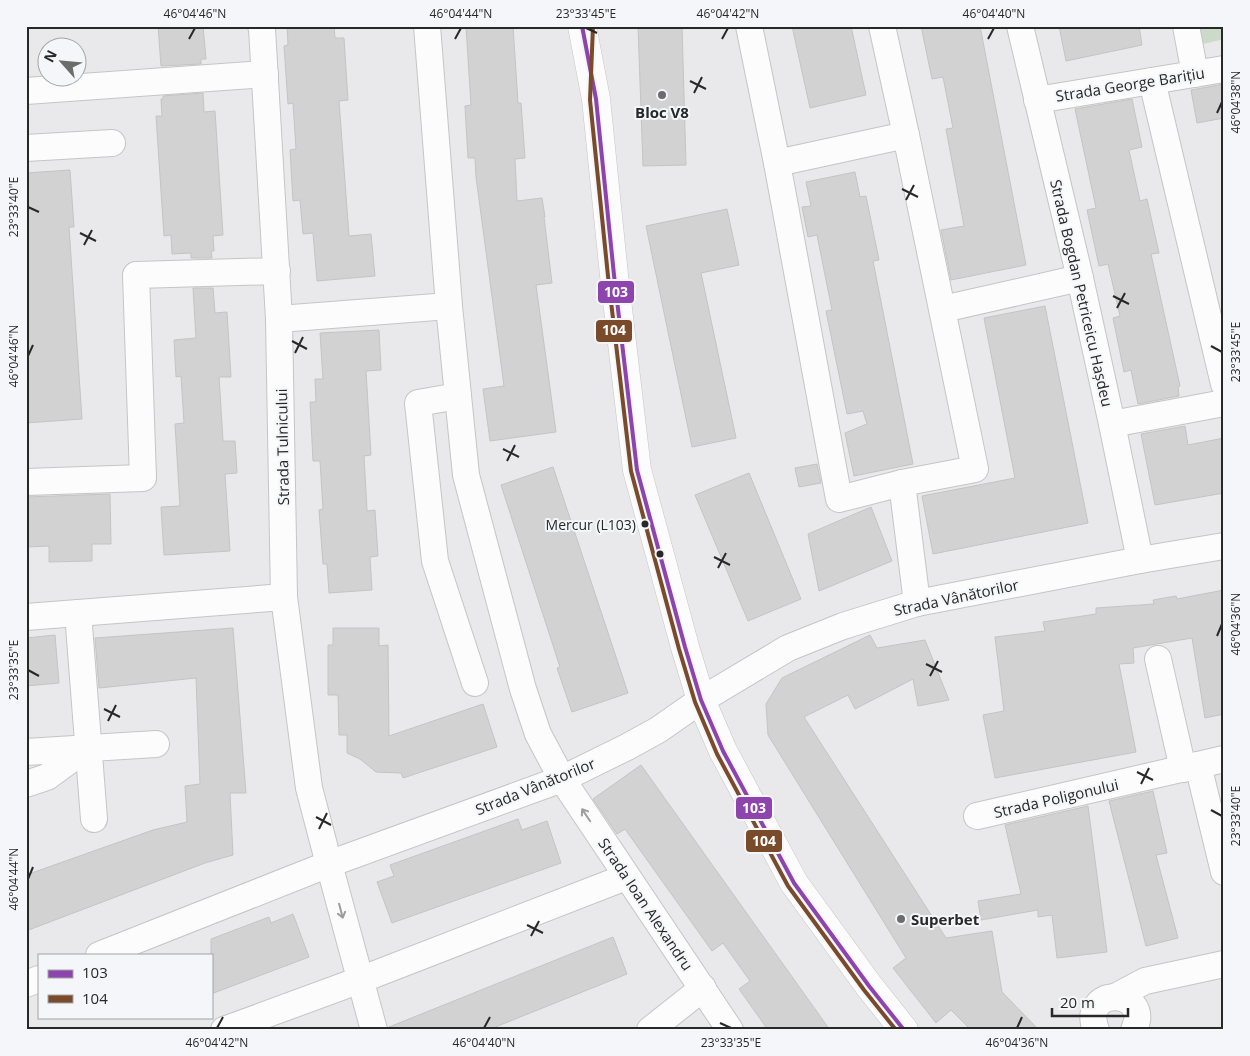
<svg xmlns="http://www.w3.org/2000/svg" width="1250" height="1056" font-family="'Open Sans',sans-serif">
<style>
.park{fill:#ccdac9}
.building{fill:#d3d2d3;stroke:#c4c4c4}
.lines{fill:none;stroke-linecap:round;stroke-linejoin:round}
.minor-casing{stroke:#c5c5c6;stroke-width:28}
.major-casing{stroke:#c5c5c6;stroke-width:29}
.minor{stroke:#fcfcfc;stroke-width:26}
.major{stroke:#fcfcfc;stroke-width:28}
.bus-1-casing{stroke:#f5f6f9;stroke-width:8}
.bus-2-casing{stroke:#f5f6f9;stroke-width:8}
.bus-1{stroke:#8e44ad;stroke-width:4}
.bus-2{stroke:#7a4b2a;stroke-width:4}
.oneway{stroke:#9d9d9d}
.ticks{fill:none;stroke:#282829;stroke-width:2}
.poi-dot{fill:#6c6c6d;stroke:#f5f6f9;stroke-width:2}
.bus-dot{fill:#282829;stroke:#f5f6f9;stroke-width:2}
.labels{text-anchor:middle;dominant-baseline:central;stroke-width:4;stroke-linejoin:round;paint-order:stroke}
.bus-label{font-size:14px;fill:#282829;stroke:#f5f6f9;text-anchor:end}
.street-label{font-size:15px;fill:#282829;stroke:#f5f6f9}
.poi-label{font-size:15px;font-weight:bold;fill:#282829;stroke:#f5f6f9}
.line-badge{stroke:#f5f6f9;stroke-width:2}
.badge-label{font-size:14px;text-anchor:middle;font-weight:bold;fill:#fff}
.neatline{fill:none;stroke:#282829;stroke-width:2}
.ticks-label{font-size:12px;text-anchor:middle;fill:#282829}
</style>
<rect width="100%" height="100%" fill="#e9e9eb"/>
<polygon class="park" points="1200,26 1224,26 1224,39 1203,44"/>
<g class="building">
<polygon points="158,26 203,26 206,59 201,59 201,64 161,66"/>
<polygon points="287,26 334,26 335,38 344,38 348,100 339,101 349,236 371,234 375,276 317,281 313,233 303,234 300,200 293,201 290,150 296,149 293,103 288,104 284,46 288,45"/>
<polygon points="466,26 513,26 518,103 521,103 525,158 515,159 517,201 542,198 545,217 544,217 552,283 536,285 556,432 490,441 483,389 504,386 476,177 475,158 468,158 465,106 471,105"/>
<polygon points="638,26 682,26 686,165 643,166"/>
<polygon points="792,26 851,26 866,95 810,108"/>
<polygon points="921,26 980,26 1026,265 951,280 941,230 964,226 946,129 953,128 943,77 932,79"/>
<polygon points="1059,26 1139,26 1142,45 1066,61"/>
<polygon points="1224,84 1224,118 1197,123 1191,90"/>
<polygon points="203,93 204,112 215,111 223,235 213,236 214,251 211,251 212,258 191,258 191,253 172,254 171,235 164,236 156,116 162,116 161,99 163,99 163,96"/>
<polygon points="1132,99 1142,147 1129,150 1140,201 1147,199 1159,253 1151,254 1180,386 1178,387 1179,396 1138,404 1131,370 1124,372 1113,318 1120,316 1108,264 1099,266 1087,210 1096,208 1075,109"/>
<polygon points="70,170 74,227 69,227 82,419 26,423 26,173"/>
<polygon points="855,172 860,197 866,196 879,260 873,261 913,464 854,476 845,433 867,424 863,411 847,414 826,311 832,310 817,235 808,237 802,207 811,206 806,182"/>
<polygon points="727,209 739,265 701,273 736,438 692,447 646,226"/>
<polygon points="193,288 213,288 215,313 227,312 231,377 219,377 223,441 235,441 237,473 225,474 230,551 164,555 161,507 180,506 175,424 184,423 181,376 176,377 174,340 196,338"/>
<polygon points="1045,306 1088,523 933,554 922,496 1015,478 984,318"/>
<polygon points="379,330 381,370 366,371 371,455 364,456 367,511 375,510 378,556 370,557 372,590 329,593 327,564 323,564 319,510 323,509 320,461 313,461 310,402 316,402 315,379 323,379 320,333"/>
<polygon points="1185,426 1188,445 1224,438 1224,493 1155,505 1141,434"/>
<polygon points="817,464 821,483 799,487 795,468"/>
<polygon points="553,467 628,693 572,712 557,668 560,667 501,485"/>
<polygon points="749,473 801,599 748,621 695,495"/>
<polygon points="110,494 111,544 92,544 92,561 49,562 49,546 26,547 26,497"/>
<polygon points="871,507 892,561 819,591 808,534"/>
<polygon points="1224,590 1224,714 1205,718 1192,638 1133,648 1134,663 1119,664 1136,752 995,778 983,715 1004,711 995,637 1045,631 1043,622 1096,614 1096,608 1154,604 1153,600 1176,596 1177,599"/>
<polygon points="233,628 246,793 230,793 233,855 205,863 26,931 26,875 153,830 187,822 185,786 200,784 196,678 99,688 95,638"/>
<polygon points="333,628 379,628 379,646 388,645 389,736 483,704 497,747 403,778 401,773 376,772 360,759 347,753 347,735 339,735 338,695 328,695 328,645 333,645"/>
<polygon points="55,635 59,683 26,686 26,638"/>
<polygon points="870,635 877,648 925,640 949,700 918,706 913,679 855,709 848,695 804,717 946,938 992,931 1002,992 1039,1030 971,1030 951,1010 936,1023 893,968 906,958 768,735 766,704 782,678"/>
<polygon points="641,765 830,1030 768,1030 739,989 750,981 723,943 712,951 625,829 617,834 593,799"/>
<polygon points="1153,791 1167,853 1156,855 1178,938 1146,946 1109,801"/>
<polygon points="1088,806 1107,952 1057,958 1052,915 1038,917 1038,910 981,920 978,901 1021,894 1005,825"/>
<polygon points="518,819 522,830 547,821 561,863 392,923 377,882 394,876 390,865"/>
<polygon points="293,914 309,957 211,994 211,939 269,917 271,923"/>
<polygon points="613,937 627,974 488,1030 389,1030 389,1027"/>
</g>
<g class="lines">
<defs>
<g id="minor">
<polyline points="261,26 262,29 279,319 284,597 309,788 329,864 374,1030"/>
<polyline points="427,26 449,306 466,475 523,689 538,734 562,779 730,1030"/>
<polyline points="749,26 777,163 839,499 902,483 975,469 906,135"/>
<polyline points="1020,26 1080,278 1112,424 1140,560"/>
<polyline points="1186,26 1195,74"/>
<polyline points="1152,81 1224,384"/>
<polyline points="26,91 265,74"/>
<polyline points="1037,100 1224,69"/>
<polyline points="26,148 112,143"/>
<polyline points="777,163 906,135 882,26"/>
<polyline points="943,309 1080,278"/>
<polyline points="279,319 449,306"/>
<polyline points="458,396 418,403 435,561 475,683"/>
<polyline points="1112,424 1224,403"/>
<polyline points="26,482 143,478 136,275 277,271"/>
<polyline points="902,483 917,603"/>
<polyline points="78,613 94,819"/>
<polyline points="26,617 284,597"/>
<polyline points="1158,659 1183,769"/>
<polyline points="26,752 156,744"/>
<polyline points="1198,765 1224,872"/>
<polyline points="26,784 47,777 88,747"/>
<polyline points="977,816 1224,759"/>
<polyline points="99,955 329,864 562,779 627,747 658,730 701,700 788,648 843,626 917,603 1140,560 1224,546"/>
<polyline points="26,984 39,979"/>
<polyline points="1115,997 1145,981 1224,964"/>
<polyline points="224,1030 360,980 626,877"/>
<polyline points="650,1030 703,988"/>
<path d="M1096 1030C1079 985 1153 988 1134 1030"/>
</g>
<polyline id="major" points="582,26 596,99 614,275 637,470 685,647 701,700 723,751 794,883 869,986 904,1030"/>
</defs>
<use href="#minor" class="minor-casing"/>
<use href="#major" class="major-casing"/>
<use href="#minor" class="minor"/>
<use href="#major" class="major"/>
<defs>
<polyline id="bus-1" points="582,26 596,99 614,275 637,470 685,647 701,700 723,751 794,883 869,986 904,1030"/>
<polyline id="bus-2" points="593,26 590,100 608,276 631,471 679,649 695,702 717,754 788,886 864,990 896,1030"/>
</defs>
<use href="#bus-1" class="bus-1-casing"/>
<use href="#bus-2" class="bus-2-casing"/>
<use href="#bus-1" class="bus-1"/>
<use href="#bus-2" class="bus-2"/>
</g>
<defs><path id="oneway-shaft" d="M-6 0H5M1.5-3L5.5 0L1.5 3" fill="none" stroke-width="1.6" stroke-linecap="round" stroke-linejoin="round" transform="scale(1.25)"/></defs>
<g class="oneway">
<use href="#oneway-shaft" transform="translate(586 815) rotate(-124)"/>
<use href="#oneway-shaft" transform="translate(341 911) rotate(75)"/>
</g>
<path class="ticks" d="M586 28 597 33M189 39 195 28M455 39 461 28M722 39 728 28M988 39 994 28M690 81 706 89M694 93 702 77M1217 113 1222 102M902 189 918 197M906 200 914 185M28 207 39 212M80 233 96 241M84 245 92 230M1113 296 1129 304M1117 308 1125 293M292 341 307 349M1211 346 1222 352M295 353 303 337M28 356 33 345M503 449 519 457M507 461 515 445M714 557 730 565M718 568 726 553M1217 636 1222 624M926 664 942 672M28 670 39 676M930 676 938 661M104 709 120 717M108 721 116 705M1137 772 1153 780M1141 784 1149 768M1211 810 1222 816M316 817 331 825M319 829 327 813M28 879 33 867M527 925 543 933M531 936 539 921M720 1023 731 1028M217 1028 223 1017M484 1028 490 1017M1017 1028 1022 1017"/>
<g class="poi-dot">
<circle cx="662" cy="95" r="5"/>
<circle cx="901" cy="919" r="5"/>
</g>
<g class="bus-dot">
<circle cx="645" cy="524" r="4.5"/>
<circle cx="660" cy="554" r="4.5"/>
</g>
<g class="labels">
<g class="bus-label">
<text x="636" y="524">Mercur (L103)</text>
</g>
<g class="street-label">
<text transform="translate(1130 84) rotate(-9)">Strada George Barițiu</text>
<text transform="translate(1082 293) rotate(77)">Strada Bogdan Petriceicu Hașdeu</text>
<text transform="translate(282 447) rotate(-91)">Strada Tulnicului</text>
<text transform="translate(956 597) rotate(-12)">Strada Vânătorilor</text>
<text transform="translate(535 786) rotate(-22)">Strada Vânătorilor</text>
<text transform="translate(1056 798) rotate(-13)">Strada Poligonului</text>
<text transform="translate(646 904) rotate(56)">Strada Ioan Alexandru</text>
</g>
<g class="poi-label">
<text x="662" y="112">Bloc V8</text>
<text x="911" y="919" text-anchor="start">Superbet</text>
</g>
</g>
<g class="line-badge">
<rect x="597" y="280" width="38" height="24" rx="5" fill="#8e44ad"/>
<rect x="595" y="319" width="38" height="24" rx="5" fill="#7a4b2a"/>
<rect x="735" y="796" width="38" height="24" rx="5" fill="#8e44ad"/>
<rect x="745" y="829" width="38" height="24" rx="5" fill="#7a4b2a"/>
</g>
<g class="badge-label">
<text x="616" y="297">103</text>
<text x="614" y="335">104</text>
<text x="754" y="813">103</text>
<text x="764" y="846">104</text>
</g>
<rect width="1250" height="1056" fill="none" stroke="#f5f6f9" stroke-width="55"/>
<rect x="38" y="954" width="175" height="65" fill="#f5f6f9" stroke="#a3a4a6"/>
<rect x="48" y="970" width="25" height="8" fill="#8e44ad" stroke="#a3a4a6"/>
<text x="82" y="978" font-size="15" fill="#282829">103</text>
<rect x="48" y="995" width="25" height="8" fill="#7a4b2a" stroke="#a3a4a6"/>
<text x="82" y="1004" font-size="15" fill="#282829">104</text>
<g transform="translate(62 62) rotate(297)"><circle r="24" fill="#f5f6f9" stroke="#a3a4a6"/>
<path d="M0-4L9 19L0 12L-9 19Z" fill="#6c6c6d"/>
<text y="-8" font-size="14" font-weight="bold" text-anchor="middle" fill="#282829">N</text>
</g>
<path d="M1052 1008v8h76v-8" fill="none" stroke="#282829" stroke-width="2.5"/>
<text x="1060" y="1008" font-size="15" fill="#282829" stroke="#f5f6f9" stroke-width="4" paint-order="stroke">20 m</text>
<rect x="28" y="28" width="1194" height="1000" class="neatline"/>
<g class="ticks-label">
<text x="195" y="18">46°04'46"N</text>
<text x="461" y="18">46°04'44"N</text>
<text x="586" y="18">23°33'45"E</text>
<text x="728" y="18">46°04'42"N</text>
<text x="994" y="18">46°04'40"N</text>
<text transform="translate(1236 102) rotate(-90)" y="4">46°04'38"N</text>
<text transform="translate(14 207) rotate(-90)" y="4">23°33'40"E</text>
<text transform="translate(1236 352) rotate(-90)" y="4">23°33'45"E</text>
<text transform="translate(14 356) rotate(-90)" y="4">46°04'46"N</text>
<text transform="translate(1236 624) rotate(-90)" y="4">46°04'36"N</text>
<text transform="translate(14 670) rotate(-90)" y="4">23°33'35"E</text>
<text transform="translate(1236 816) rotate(-90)" y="4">23°33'40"E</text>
<text transform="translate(14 879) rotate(-90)" y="4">46°04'44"N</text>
<text x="217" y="1047">46°04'42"N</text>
<text x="484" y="1047">46°04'40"N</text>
<text x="731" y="1047">23°33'35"E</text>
<text x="1017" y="1047">46°04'36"N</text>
</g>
</svg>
